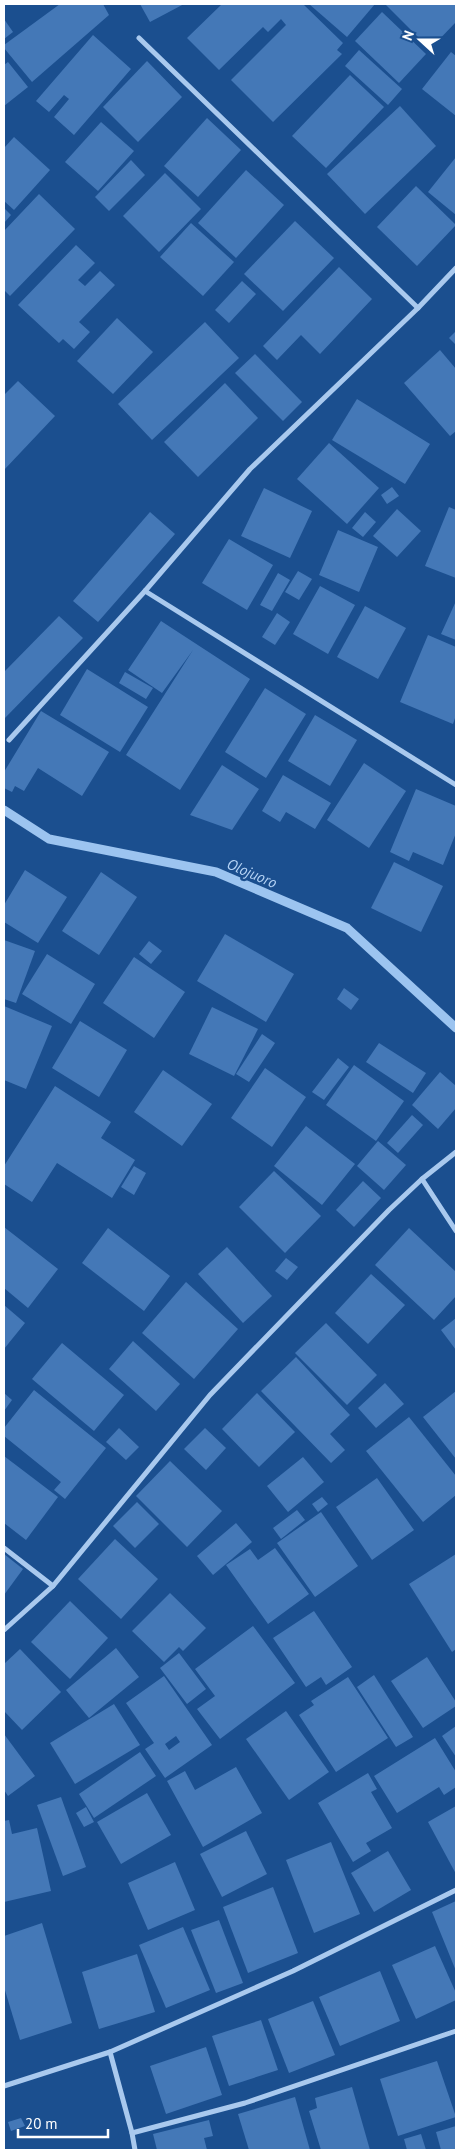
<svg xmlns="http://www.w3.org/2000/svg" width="460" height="2154" font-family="'PT Sans',sans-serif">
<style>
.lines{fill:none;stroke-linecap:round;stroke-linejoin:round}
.stream{stroke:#9cc4f0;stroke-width:9}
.building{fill:#4478b7;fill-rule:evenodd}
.minor{stroke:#a9c9ee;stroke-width:5}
.labels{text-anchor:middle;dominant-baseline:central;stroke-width:5;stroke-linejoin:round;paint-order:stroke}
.water-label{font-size:15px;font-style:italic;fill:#b5d3f5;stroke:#1b4f8f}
</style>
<rect width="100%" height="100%" fill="#1b4f8f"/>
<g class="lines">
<polyline class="stream" points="4,810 49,839 216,872 347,928 456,1028"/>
</g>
<g class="building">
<polygon points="60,4 103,4 109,15 32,82 4,48 4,45"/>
<polygon points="140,4 184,4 150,22"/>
<polygon points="222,4 303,4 343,43 337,50 342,54 273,122 231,80 286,25 281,19 268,32 263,27 219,70 187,38"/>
<polygon points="309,4 375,4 347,37"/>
<polygon points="385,4 456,4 456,22 430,49"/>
<polygon points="382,12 426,54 399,83 355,41"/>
<polygon points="4,19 13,32 4,39"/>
<polygon points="93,35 131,69 74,135 54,117 69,99 64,95 49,112 36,101"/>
<polygon points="359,50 402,89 388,105 345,66"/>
<polygon points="451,52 456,56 456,116 422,89"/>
<polygon points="147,61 182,97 138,142 103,107"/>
<polygon points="8,62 28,87 4,106 4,65"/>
<polygon points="350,75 384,107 326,168 292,136"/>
<polygon points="400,106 436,146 365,214 327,174"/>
<polygon points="207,118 241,150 198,197 164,166"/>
<polygon points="101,122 134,151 98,191 65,162"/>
<polygon points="14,137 50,170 14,210 4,201 4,148"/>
<polygon points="456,157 456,215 428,192"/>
<polygon points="131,160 145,175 109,211 95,197"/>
<polygon points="246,170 284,205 236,258 198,223"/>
<polygon points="165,173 201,209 159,252 123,216"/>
<polygon points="416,186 456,225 417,266 377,227"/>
<polygon points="39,194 75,229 10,296 4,290 4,231"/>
<polygon points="4,208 11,215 4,223"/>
<polygon points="295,221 334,258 283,311 244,274"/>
<polygon points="191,223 234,262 203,296 160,257"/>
<polygon points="76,245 95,263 78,280 85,286 100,271 115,285 79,322 90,332 74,349 63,339 59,343 18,305"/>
<polygon points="339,267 372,299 320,354 301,335 277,360 263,346"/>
<polygon points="242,281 256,294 229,323 215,310"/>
<polygon points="117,318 153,352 113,394 77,361"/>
<polygon points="205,322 239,358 152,440 118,404"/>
<polygon points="456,331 456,345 449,338"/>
<polygon points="440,350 456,369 456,431 450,436 404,383"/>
<polygon points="255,354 302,402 283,421 235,373"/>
<polygon points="18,381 55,416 4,470 4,395"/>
<polygon points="225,383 258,418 198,477 164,442"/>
<polygon points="357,399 430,444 405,484 332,440"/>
<polygon points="329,443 379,488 347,524 297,479"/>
<polygon points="392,487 399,496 387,504 381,495"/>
<polygon points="264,488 312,511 290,558 241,536"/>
<polygon points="449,507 456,510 456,578 425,566"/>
<polygon points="397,509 421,531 397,557 373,536"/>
<polygon points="150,512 175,534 98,622 73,601"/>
<polygon points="365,512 376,522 363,537 352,528"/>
<polygon points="338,530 378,547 359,592 319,575"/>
<polygon points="229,539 273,565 247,610 202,583"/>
<polygon points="298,571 312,579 299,600 285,592"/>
<polygon points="278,573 290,580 272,611 260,605"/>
<polygon points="320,586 355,605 328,654 293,634"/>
<polygon points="456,601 456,640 441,634"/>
<polygon points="365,606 406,628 378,679 337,657"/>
<polygon points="277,613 290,622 275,645 262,637"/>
<polygon points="59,616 83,638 4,719 4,672"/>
<polygon points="161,621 250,679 180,790 126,755 193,650 162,693 128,670"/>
<polygon points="428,635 456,647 456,715 453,724 400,702"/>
<polygon points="87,669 148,707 120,752 60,715"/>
<polygon points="125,672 153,688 146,699 119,683"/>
<polygon points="265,688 306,714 266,778 225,752"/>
<polygon points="41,711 109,752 82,796 38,768 24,791 15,786 12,792 4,788 4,772"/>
<polygon points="315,715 357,740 330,786 288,761"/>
<polygon points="364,763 406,791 369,848 327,820"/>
<polygon points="222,765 259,789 232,830 190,815"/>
<polygon points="283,775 331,803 315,829 286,812 280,822 262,811"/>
<polygon points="416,789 456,806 456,833 443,865 413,852 409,861 390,852"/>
<polygon points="394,862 443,886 421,932 371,908"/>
<polygon points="25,870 67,897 38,943 4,922 4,905"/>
<polygon points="101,872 137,897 99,955 62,931"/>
<polygon points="225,934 294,974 266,1022 197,981"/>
<polygon points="4,940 35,951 16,1003 4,999"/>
<polygon points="149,941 162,951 151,964 139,954"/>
<polygon points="47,954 95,984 71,1024 22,994"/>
<polygon points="134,957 185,992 154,1038 103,1003"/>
<polygon points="344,988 359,999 351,1010 337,999"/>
<polygon points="4,1006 52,1026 26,1089 4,1080"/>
<polygon points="212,1007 258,1029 234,1076 189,1054"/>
<polygon points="80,1021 127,1050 99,1097 52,1068"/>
<polygon points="262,1034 275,1043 249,1082 236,1074"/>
<polygon points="379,1043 426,1073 413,1093 366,1062"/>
<polygon points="338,1058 349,1067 324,1100 312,1092"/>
<polygon points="354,1065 404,1101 376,1141 326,1105"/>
<polygon points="265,1068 306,1097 272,1147 231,1118"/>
<polygon points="163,1070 212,1104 182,1146 134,1112"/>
<polygon points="440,1072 456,1086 456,1108 438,1129 412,1105"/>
<polygon points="55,1086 111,1122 101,1138 135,1160 112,1198 57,1163 32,1202 4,1184 4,1166"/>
<polygon points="412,1115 423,1125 398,1153 387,1143"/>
<polygon points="306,1126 355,1164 322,1205 274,1166"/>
<polygon points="378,1141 406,1165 384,1190 357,1166"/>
<polygon points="134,1166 146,1173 134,1195 121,1187"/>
<polygon points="274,1171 321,1216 285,1253 239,1207"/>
<polygon points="363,1181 381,1198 354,1227 336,1210"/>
<polygon points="4,1227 58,1269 28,1308 4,1288"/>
<polygon points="108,1228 170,1276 144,1311 82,1263"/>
<polygon points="409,1228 456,1272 456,1296 434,1320 375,1265"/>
<polygon points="227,1247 272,1296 243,1323 198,1274"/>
<polygon points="286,1258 298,1267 287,1280 275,1271"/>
<polygon points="371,1274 405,1305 368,1344 335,1313"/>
<polygon points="186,1282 238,1329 194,1379 142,1333"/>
<polygon points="4,1305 25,1323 4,1349"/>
<polygon points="456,1318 456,1350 441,1330"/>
<polygon points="326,1323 377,1375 347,1405 295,1353"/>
<polygon points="133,1341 180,1384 156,1411 109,1369"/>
<polygon points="62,1343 124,1395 94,1431 32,1379"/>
<polygon points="296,1357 350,1415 330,1434 345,1450 331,1463 261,1391"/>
<polygon points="385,1383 404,1404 376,1428 358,1408"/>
<polygon points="34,1390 106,1448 65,1499 54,1490 61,1482 4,1436 4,1428"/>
<polygon points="456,1391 456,1459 423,1417"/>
<polygon points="4,1393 12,1400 4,1411"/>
<polygon points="257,1393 295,1432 259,1467 222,1429"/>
<polygon points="409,1417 456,1476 456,1495 423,1522 366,1451"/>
<polygon points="119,1428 139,1447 126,1460 106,1442"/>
<polygon points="205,1428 226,1448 206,1470 184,1449"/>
<polygon points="4,1456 58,1497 26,1540 4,1523"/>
<polygon points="303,1457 324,1482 288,1512 267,1486"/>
<polygon points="170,1461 222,1511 187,1547 136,1496"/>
<polygon points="377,1478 414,1530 372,1560 336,1507"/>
<polygon points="322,1497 328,1504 318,1512 312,1504"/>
<polygon points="137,1502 159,1524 135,1548 113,1526"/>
<polygon points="297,1510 305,1520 281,1539 273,1528"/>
<polygon points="321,1512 358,1566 315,1597 277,1543"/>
<polygon points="236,1523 252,1542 213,1575 197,1556"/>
<polygon points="115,1539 158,1579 121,1619 78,1579"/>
<polygon points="275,1548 309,1594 268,1624 226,1565 250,1549 258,1560"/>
<polygon points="4,1554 23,1569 4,1595"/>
<polygon points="456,1554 456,1649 452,1652 409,1584"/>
<polygon points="170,1593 206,1628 183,1651 179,1647 164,1662 132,1631"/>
<polygon points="70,1601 108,1638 70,1679 31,1642"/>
<polygon points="314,1611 352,1667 326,1685 321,1677 306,1687 273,1638"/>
<polygon points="253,1626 295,1683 220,1739 197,1709 215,1696 195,1669"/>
<polygon points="116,1648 139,1677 89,1718 66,1690"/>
<polygon points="20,1649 61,1692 22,1730 4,1711 4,1664"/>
<polygon points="179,1653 206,1689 187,1704 160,1668"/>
<polygon points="427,1657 456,1702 456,1706 423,1728 391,1681"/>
<polygon points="374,1675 413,1737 396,1747 357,1687"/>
<path d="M164 1676 212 1745 165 1778 145 1749 154 1743 126 1703ZM176 1736 180 1742 169 1750 165 1744Z"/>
<polygon points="348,1677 388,1738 336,1772 299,1715 314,1705 311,1701"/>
<polygon points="114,1704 140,1745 75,1784 50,1743"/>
<polygon points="286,1711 329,1772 289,1800 246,1739"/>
<polygon points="456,1726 456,1757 442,1736"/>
<polygon points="4,1734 35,1776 8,1796 4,1790"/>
<polygon points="435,1738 456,1772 456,1787 444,1795 439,1787 397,1813 374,1776"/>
<polygon points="140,1752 156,1776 94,1818 79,1794"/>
<polygon points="236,1767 262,1813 203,1847 167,1781 185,1771 195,1790"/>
<polygon points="368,1773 377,1789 371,1792 392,1828 366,1843 371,1851 353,1862 318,1803"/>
<polygon points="147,1793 171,1835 121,1864 97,1822"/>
<polygon points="61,1797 86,1867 63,1876 37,1805"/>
<polygon points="456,1806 456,1874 428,1822"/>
<polygon points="86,1807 94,1822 84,1827 76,1813"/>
<polygon points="9,1820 12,1834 37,1828 51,1891 4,1902 4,1821"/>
<polygon points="246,1831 267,1874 222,1897 200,1854"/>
<polygon points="331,1842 360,1914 314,1933 286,1860"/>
<polygon points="388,1851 411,1890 374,1912 351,1873"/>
<polygon points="175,1862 195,1910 148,1930 128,1883"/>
<polygon points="273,1887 298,1953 248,1973 223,1907"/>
<polygon points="456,1901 456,1971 432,1912"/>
<polygon points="219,1920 243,1983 216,1993 191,1930"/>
<polygon points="42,1923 72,2023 20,2040 4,1987 4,1936"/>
<polygon points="183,1927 210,1990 166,2008 139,1945"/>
<polygon points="435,1946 456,1993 456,2000 416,2019 392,1965"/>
<polygon points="137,1954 155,2012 99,2029 82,1972"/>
<polygon points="380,1971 400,2021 340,2046 319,1997"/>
<polygon points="313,2001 335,2055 289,2073 268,2019"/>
<polygon points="261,2020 278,2070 229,2086 212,2036"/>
<polygon points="206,2047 222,2095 166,2114 150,2066"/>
<polygon points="437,2061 456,2117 398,2136 380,2079"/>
<polygon points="352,2087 370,2150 321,2150 309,2111 317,2108 315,2098"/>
<polygon points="295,2097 310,2150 249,2150 238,2114"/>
<polygon points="21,2118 25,2126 11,2131 8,2122"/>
<polygon points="209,2120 213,2136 204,2138 207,2150 157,2150 153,2134"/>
<polygon points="456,2126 456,2150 441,2150 436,2132"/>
<polygon points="421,2134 426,2150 407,2150 404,2139"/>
</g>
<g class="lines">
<g class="minor">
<polyline points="139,38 418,308"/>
<polyline points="145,591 456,785"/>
<polyline points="9,740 145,591 250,469 418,308 456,268"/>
<polyline points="422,1179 456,1231"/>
<polyline points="4,1548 53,1586"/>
<polyline points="4,1630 53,1586 210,1395 389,1210 422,1179 456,1152"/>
<polyline points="110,2052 132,2133 245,2103 456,2031"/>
<polyline points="4,2086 110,2052 293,1971 456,1890"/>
<polyline points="132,2133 135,2150"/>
</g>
</g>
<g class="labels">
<g class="water-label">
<text transform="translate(252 873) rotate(23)">Olojuoro</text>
</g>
</g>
<rect width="460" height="2154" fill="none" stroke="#ffffff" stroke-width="10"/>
<g transform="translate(420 40) rotate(291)" stroke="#1b4f8f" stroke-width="4" paint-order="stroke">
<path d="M0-4L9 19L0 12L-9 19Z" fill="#ffffff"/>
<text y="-8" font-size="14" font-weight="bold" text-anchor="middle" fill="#ffffff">N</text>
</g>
<path d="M18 2129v8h90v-8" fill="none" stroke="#ffffff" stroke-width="2.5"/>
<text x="25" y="2129" font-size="15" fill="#ffffff" stroke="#1b4f8f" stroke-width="4" paint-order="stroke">20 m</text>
</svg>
